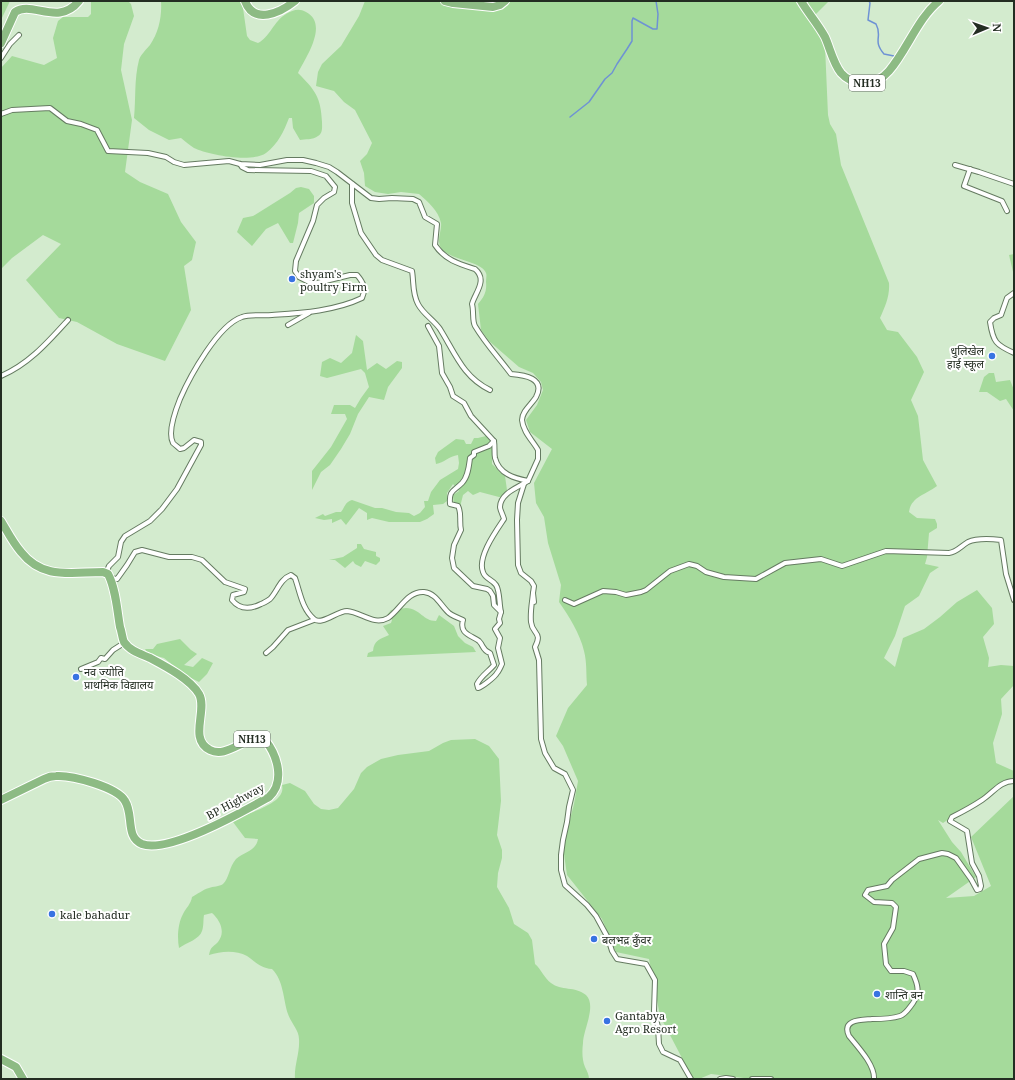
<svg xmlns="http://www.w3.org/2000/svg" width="1015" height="1080" font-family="'Noto Serif','Noto Sans Devanagari',serif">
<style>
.green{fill:#a5da9b}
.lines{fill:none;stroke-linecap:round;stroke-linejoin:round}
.stream{stroke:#6e92d4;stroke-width:1.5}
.street-casing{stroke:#657b61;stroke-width:6}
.highway-casing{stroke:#fff;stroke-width:10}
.street{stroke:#fff;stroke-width:4}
.highway{stroke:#8dbb84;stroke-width:8}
.poi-dot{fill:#3873e2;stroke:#fff;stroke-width:1.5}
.labels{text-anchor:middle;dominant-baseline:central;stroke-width:4;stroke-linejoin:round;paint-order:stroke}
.shield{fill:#fff;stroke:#656c64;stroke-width:1}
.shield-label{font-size:10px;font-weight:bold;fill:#232d22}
.poi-label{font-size:11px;fill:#232d22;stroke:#fff;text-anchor:start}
.street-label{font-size:11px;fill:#232d22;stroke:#fff}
</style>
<rect width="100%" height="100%" fill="#d3ebce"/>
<g class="green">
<polygon points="1,1 10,1 1,20"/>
<polygon points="91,1 128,1 131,4 134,16 124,44 121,70 132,120 125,172 140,182 168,194 181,222 196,242 192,260 184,266 191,310 165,361 117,344 77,322 59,318 26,280 61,244 43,235 12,258 1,269 1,68 12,56 44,65 57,58 53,38 58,21 63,17 88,17 91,14"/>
<path d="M161 1H242L247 36 250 40 258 43C269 38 274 21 286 14 293 10 299 8 306 12 329 24 306 57 298 73 315 90 321 97 322 122 322 127 323 133 318 136 313 140 305 139 300 140L293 128 292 118H289C284 131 278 144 266 153 252 163 208 155 194 148 189 145 185 141 181 138L169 140 149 130 134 118C136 99 134 79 139 60 141 54 146 50 150 45 159 32 162 16 161 1Z"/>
<path d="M365 1H799L820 33 825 46 828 115 830 124 836 134 841 165 889 283C890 296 885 307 880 318L887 330 898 332 917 357 924 372 911 400 918 416 923 460 937 486C925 495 911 497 909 512L917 518 935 519 937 524V528L929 533 927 557 925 564 939 567 930 573 919 596 905 606 895 636 884 658 895 667 903 638 924 629 940 617 957 602 977 590 992 608 994 624 983 637 989 658 988 667 1001 665 1014 666V685L1001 699 1002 714 993 743 996 763 1014 771V781L993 790 943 823 938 820 952 842 961 852 976 877 946 898 974 896 991 886 971 837 1014 796 1013 833 1014 834V1079H786L744 1078 711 1074 699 1079H693L660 1016 649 959 616 952 602 919 567 875 563 847 574 804 578 781 563 746 556 736 568 708 587 685C586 674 587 662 584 651 580 634 569 616 559 602L561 585 548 543 544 517 536 503 534 483 552 449 530 432 526 420 537 405 543 390 541 382 533 373 519 367 489 341 481 330 478 304C484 297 487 292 486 282 486 279 487 275 486 273 482 261 449 260 441 248 436 240 442 231 441 223 438 210 428 202 419 194L401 192 388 194 375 192 365 186 364 173 360 161 367 154 372 143 355 110 344 102 334 91 316 86 318 72 322 64 341 46 359 16Z"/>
<polygon points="805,1 829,1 814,16"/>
<polygon points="301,187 309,189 314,196 314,203 299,213 298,223 293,243 290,243 278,223 266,229 252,246 237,232 243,218 253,216 290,193 296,188"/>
<polygon points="1014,254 1014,276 1009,255"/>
<polygon points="356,335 363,341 367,370 377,363 386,369 397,361 402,362 402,368 388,387 384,400 369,397 358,414 350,434 341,449 330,465 321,472 312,490 312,471 331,447 347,419 345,414 331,414 334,405 350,405 355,408 361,398 369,387 365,373 361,369 327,378 320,376 322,362 330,358 341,363 352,353"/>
<polygon points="989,373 994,373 996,382 1010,380 1014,390 1014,411 1006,399 1000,401 987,392 979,392 984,377"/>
<path d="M486 436C494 441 492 455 492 464 497 468 500 473 505 476L507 490 505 497H499L480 492 473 495 468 491 463 495 460 507 454 506 453 495 459 491 453 484 447 493V501L443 504 433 505 434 514 427 519 420 522H389L372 518 367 520V513L359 508 346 525 341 519 332 523V519L324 520 315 518 323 514 325 516 336 512H341C345 507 345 502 352 500L375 508H382L396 512 409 513 414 516 420 513 425 507 424 501H428L431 492 440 480 458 469 459 463 458 455C449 456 444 463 436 464L435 458 438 452 456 439 464 440 466 444H471L474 438H478Z"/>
<polygon points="357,544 361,544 364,549 376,552 376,556 380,558 380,561 376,565 365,561 361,567 355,564 353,561 345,568 335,560 329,560 343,557 357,548"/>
<path d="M406 608C421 609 423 621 436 621L439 615 454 626 458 636 465 643 473 647 476 652 367 657 368 653 373 651C374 640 380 639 389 635L383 626 391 623 392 620 388 614 391 610Z"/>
<polygon points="180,639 191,650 197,654 184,665 193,667 202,658 213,663 207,674 199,682 185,675 164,658 148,654 145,649 153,649 157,644"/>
<path d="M475 739 489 746 499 759 501 801 497 835 502 850V858L498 873 497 887 509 908 514 924 528 933 532 940 535 964C541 969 545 979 551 983 561 991 575 986 586 995 597 1006 583 1030 583 1043 582 1051 582 1060 585 1067 587 1071 589 1075 589 1079H295C294 1065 300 1053 299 1039 299 1030 291 1023 288 1014 283 999 284 981 272 969 260 968 256 962 247 956 236 950 221 951 209 955 211 946 212 948 218 942 226 932 220 920 212 913L204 915C203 920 204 926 202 931 200 939 186 943 179 948 177 937 178 923 183 914 186 908 191 904 192 897 198 894 202 890 209 888 213 886 219 887 223 884 229 879 229 867 236 859 244 852 256 851 258 839L245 838 233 822C245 812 287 805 282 785L290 783 305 791 314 804 321 809 329 810 338 808 354 789 361 773 367 767 381 759 398 755 429 751 443 743 451 740Z"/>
</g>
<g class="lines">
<g class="stream">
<path d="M869 1 870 3 868 20 876 24C883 37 872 40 884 54L894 56"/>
<polyline points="570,117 589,102 605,79 612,73 617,64 627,49 632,41 632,21 633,18 653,29 657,29 658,14 656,1"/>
</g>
<defs>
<g id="street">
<polyline points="1,58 10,44 19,35"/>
<path d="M1 114 12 110 50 108 67 121 81 124 97 130 108 151 148 153 166 157 174 162 184 165 229 161 240 164 260 165 287 160H303L316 163 329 167 337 172 371 198 379 199 392 198 413 199 419 202 425 217 437 224 435 245C445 260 459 264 475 269 488 280 475 293 472 304 474 311 472 321 475 326 485 343 499 358 511 374 524 375 546 378 536 397 532 404 522 411 522 420 523 432 533 441 538 450V459L528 481C519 487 500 493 500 507 500 510 503 515 504 519 496 531 477 557 483 572 485 579 492 579 496 585 500 591 499 604 501 612L494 605 493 596 490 591 487 589 473 586 454 568 452 558 454 545 461 530C459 522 462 513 458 506L450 504C449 490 453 492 462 483 468 477 469 466 470 458L474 455V452L489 446 494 441"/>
<polyline points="955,165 979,172 1014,184"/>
<polyline points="970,169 964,186 1002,201 1007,211"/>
<path d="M352 184V203L361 233 376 255 382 260 412 271C414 282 412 293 418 304 423 314 434 320 440 329 455 353 463 377 490 390"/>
<path d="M1014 293 1007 298 1001 315 994 318 990 322C993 342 996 345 1014 353"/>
<polyline points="288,325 309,313"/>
<path d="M428 326 439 346 442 373 450 387 453 396 464 403 471 416 494 441C495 447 494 453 495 458 499 474 514 478 528 481"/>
<path d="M1 376C29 364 48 342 68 320"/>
<polyline points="524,484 518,503 517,520 518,565 521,573 531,581 534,586 533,593"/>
<path d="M106 573 109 566 118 557 121 542 125 536 150 521 162 509 177 489 201 445V442L194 440 184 448 180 449C178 447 175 445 173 443 167 432 176 409 180 399 190 376 218 325 242 317 250 314 263 316 272 315 301 313 335 311 362 298 366 289 364 283 357 275H350L313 284 299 277 295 271 296 261 313 221 317 205 324 198 334 192 335 187 326 176 311 171 248 170 242 167 240 164"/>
<path d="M110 578 117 579 127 565 135 552 142 550 169 557H192L202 560 225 582 245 589 244 592 233 595 232 600C240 610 251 609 261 604 264 603 267 601 270 599 277 592 280 579 291 575L295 578C300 592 302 609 314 619 321 626 337 611 347 611 361 612 374 626 388 618 400 610 407 591 424 592 436 593 441 606 449 613 453 616 458 618 463 620 459 634 471 635 479 641 484 646 482 650 490 653L494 665C488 672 481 676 477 684L478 688C482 687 495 677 497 673 499 671 501 666 502 664L498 648 500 638 495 629 500 623 499 619 501 612"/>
<path d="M565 600 574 604 603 591 616 592 626 595 641 592 646 590 670 571 689 564 697 566 706 572 724 577 756 579 785 563 821 559 842 566 886 551 949 553C957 552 961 546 968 542 977 538 992 539 1001 540L1006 574 1014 600"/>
<path d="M534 602 533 593C532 603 530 612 531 622 532 634 543 632 535 647L539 660 541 739 545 753 554 768 565 774 573 790 569 807 567 822 563 840 561 855V870L565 885 587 905 596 916 608 938 612 951 617 959 646 964 655 980 654 1011 658 1027 659 1044 663 1052 680 1060 691 1079"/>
<polyline points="266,653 273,647 288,630 314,620"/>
<polyline points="81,669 98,662 101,658 105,659 113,650 124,643"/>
<polyline points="720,1079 726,1078 733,1079"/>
<polyline points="752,1079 771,1079"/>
<path d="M874 1079C875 1065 858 1047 849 1036 841 1019 862 1020 872 1019 881 1019 891 1019 900 1016 906 1014 909 1008 913 1003 920 992 918 985 913 974L904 971H891L886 964 884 944 893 928 896 907 892 903 874 902 865 895 868 890 887 886 892 880 919 859 942 853 948 854 956 858 971 879 977 890 980 889 981 886 979 876 972 863 967 831 950 821 952 817C962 812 973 806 982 800 993 793 1000 781 1014 781"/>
</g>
<g id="highway">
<path d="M245 1C254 25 280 13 295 1"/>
<polyline points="445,1 453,3 493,7 500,5 505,1"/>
<path d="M801 1C808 13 818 24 825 37 830 48 833 63 841 73 854 88 877 85 889 71 907 50 918 18 939 1"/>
<path d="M1 43 15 12C32 0 58 27 79 1"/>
<path d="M1 521C7 531 13 543 21 552 43 580 71 572 103 572L108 574C116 589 117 610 120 627 122 632 122 638 124 642 130 651 141 654 150 658 165 666 190 679 199 694 208 710 188 739 210 750 228 759 245 734 265 740 278 756 285 782 269 797 244 811 169 854 142 844 125 837 134 815 125 801 117 787 72 775 56 776 51 776 48 777 44 779L1 800"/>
<polyline points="1,1059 16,1067 23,1079"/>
</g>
</defs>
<use href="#street" class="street-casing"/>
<use href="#highway" class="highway-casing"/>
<use href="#street" class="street"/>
<use href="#highway" class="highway"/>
</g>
<g class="poi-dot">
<circle cx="292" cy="279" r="4"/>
<circle cx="992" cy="356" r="4"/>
<circle cx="76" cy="677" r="4"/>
<circle cx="52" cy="914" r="4"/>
<circle cx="594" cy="939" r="4"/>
<circle cx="877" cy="994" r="4"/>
<circle cx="607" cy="1021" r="4"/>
</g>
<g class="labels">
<g class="shield">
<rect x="849" y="75" width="36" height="16" rx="3"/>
<rect x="234" y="731" width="36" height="16" rx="3"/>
</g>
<g class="shield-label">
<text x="867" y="83">NH13</text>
<text x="252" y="739">NH13</text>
</g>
<g class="poi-label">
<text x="300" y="273">shyam's<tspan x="300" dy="13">poultry Firm</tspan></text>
<text x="984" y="350" text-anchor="end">धुलिखेल<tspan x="984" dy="13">हाई स्कूल</tspan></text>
<text x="84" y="671">नव ज्योति<tspan x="84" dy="13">प्राथमिक विद्यालय</tspan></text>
<text x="60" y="914">kale bahadur</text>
<text x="602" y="939">बलभद्र कुँवर</text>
<text x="885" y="994">शान्ति बन</text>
<text x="615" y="1015">Gantabya<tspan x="615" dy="13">Agro Resort</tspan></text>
</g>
<g class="street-label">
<text transform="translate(235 801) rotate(-28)">BP Highway</text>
</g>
</g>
<rect width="1015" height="1080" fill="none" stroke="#232d22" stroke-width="4"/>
<g transform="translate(987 28) rotate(88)" stroke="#ffffff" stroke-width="3" paint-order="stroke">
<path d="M0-3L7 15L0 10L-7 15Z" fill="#232d22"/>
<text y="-6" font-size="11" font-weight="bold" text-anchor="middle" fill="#232d22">N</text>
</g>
</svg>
